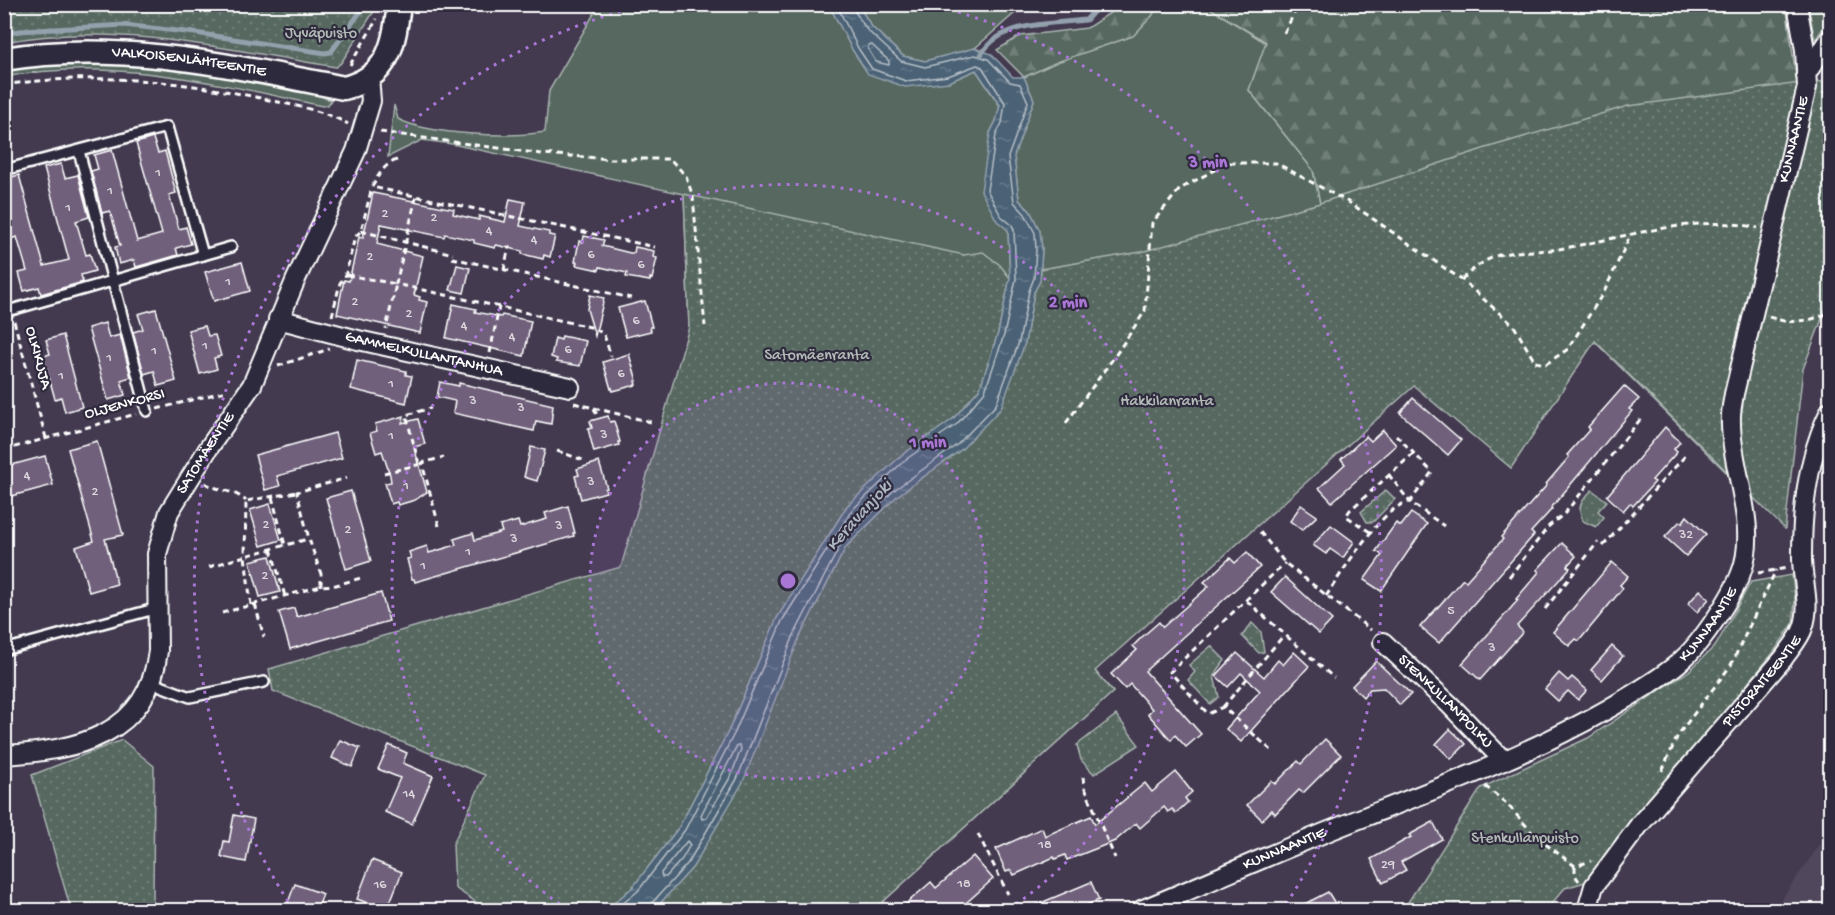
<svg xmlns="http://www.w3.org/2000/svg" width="1835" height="915" font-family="'Gochi Hand',sans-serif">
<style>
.built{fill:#51465d}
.grass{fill:#566860;stroke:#aab4b0;stroke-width:1.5}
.forest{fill:url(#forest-firs);stroke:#aab4b0;stroke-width:1.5}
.park{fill:url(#park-dots);stroke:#aab4b0;stroke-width:1.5}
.water{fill:url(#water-ripples);stroke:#93a1ad;stroke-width:1.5}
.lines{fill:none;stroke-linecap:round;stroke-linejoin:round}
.shore{stroke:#b7c0c8;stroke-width:1.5}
.stream{stroke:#93a1ad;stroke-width:5}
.building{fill:#71617c;stroke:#fff;stroke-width:1.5}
.service-casing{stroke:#fff;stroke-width:14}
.minor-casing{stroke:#fff;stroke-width:22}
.tertiary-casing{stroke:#fff;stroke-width:27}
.path{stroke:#fff;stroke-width:3;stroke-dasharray:6 4.5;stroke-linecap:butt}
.service{stroke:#2f2a3d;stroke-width:9}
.minor{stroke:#2f2a3d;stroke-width:18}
.tertiary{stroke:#2f2a3d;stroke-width:22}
.ring{fill:none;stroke:#a976d5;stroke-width:3;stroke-dasharray:3 6}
.labels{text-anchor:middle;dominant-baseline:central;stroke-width:4.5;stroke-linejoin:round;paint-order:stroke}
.number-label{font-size:14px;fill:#dcd8de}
.park-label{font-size:16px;fill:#b3bbb7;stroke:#2f2a3d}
.street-label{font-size:16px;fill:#fff;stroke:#2f2a3d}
.water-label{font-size:18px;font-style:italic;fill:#aeb8c1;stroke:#2f2a3d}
.centre{fill:#a976d5;stroke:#2f2a3d;stroke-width:3}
.ring-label{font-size:18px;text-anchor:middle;font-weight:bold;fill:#a976d5;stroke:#2f2a3d;stroke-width:4.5;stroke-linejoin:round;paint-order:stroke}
</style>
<defs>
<pattern id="forest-firs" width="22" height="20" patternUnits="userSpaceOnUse" patternTransform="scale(1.5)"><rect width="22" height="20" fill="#566860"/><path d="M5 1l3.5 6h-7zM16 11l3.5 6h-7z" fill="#6f7f78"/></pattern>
<pattern id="park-dots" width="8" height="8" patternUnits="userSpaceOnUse" patternTransform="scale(1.5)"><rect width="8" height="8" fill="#566860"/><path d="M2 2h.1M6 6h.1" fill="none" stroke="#6f7f78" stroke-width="1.8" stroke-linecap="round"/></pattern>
<pattern id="water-ripples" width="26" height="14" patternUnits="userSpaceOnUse" patternTransform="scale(1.5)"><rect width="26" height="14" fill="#4b6276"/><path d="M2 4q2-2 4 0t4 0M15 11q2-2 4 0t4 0" fill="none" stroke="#667a8b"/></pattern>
</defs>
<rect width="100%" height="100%" fill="#433a50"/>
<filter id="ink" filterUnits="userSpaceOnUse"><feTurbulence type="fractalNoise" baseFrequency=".0167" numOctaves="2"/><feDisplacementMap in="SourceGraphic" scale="12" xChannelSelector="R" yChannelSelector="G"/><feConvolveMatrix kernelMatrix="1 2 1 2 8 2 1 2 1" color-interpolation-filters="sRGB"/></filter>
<g filter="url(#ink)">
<polygon class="built" points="1830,830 1830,910 1774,910"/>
<g class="grass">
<path d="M599 5H829L853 51 949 82 976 70 1000 106 996 121 990 133 997 220 1008 230 1010 278 953 419 902 455 606 910 689 327 684 194 452 144 422 140 388 157 394 105 398 119C428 135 511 138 545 132L549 91Z"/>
<polygon points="858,5 1061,5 1015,13 975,48 925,61 903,56 872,27"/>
<polygon points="1158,5 1205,5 1266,43 1249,90 1313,170 1320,203 1095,671 1113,692 874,910 730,910 897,496 1040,281 1042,249 1040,231 1030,211 1019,200 1014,156 1034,100 1024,77 1152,16"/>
<path d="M115 60 207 72 314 94 331 100 328 105 322 106C222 84 107 56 5 77L4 68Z"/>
</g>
<g class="forest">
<polygon points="1122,5 1158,5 1152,16 1133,36 1057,62 1024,77 997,50 1020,36 1087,28"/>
<polygon points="1205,5 1786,5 1797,84 1727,473 1594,341 1511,468 1415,386 1320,203 1313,170 1249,90 1266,42"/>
<polygon points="1808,5 1830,5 1830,18 1815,40"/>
</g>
<g class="park">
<path d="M5 4H378V5L341 63 336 67C230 50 112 21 5 42Z"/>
<polygon points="1815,81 1830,83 1830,298 1803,369 1785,529 1595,341 1511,468 1414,386 1095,671 1113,692 874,910 654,910 693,867 799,638 846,547 897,496 962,449 1025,343 1034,292 1040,281 1041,269 1141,252 1320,203 1486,148 1628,106"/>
<polygon points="684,194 964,255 983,252 1000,265 1010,278 998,333 980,388 953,419 902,455 847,506 777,618 729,730 679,827 633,887 606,910 488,910 455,888 453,844 485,775 273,691 269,669 621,567 689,327"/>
<polygon points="1386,490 1395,499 1373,522 1367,522 1361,512"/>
<path d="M1592 490 1607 501 1598 511 1604 517 1596 527 1583 521C1576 507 1582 500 1592 490Z"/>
<polygon points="1792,575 1795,600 1793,624 1773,653 1585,882 1565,888 1546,910 1403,910 1481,788 1588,738 1689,671 1716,645 1751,582"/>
<polygon points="1252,623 1261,632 1264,652 1259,653 1242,636"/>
<polygon points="1211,646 1225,660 1214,676 1219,697 1210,704 1188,680 1195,672 1189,665"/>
<polygon points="1116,715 1139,745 1094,774 1081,760 1077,745"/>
<polygon points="122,740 154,766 153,902 145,910 71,910 32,775"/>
</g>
<polygon class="water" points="829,5 858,5 872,27 903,56 925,61 975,48 991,54 1013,77 1024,77 1034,100 1014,156 1019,200 1030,211 1040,231 1042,249 1040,281 1034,292 1025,343 1001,408 962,449 897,496 846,547 799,638 743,782 693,867 654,910 606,910 633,887 679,827 729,730 777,618 847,506 902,455 953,419 980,388 998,333 1010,278 1008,230 997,221 981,191 990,133 996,121 1000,105 976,70 949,82 905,87 868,74 853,51"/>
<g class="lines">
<g class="shore">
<polygon points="868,45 872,45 889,61 889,65 876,62 868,49"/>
<polygon points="737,746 740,746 741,749 731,776 706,818 702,819 701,815"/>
<polygon points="687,841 690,845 682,859 666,877 662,877 661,873"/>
<polyline points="615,910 638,891 685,830 735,732 782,621 852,510 905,460 957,424 985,391 1004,335 1016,279 1014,230 1012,225 1001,216 987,190 996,135 1002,123 1005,103 982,67 977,65 948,76 906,81 872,69 858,48 836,4"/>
<polyline points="650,910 651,904 688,863 737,779 794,635 841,544 893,491 958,444 996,405 1019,342 1029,291 1034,278 1036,250 1035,233 1025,214 1014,202 1008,157 1028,102 1020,84 1010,82 988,59 975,55 925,67 901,61 867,30 854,10 853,4"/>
</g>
<g class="stream">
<polyline points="4,34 19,31 124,25 195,33 325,53 331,52 366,4"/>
<path d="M981 55C1000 21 1051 24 1086 20L1094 11 1113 4"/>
</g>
</g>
<g class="building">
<polygon points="153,138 158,153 165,151 176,193 169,195 179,229 186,227 191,244 176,248 178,255 161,260 136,267 134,260 119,264 115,247 120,246 110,211 102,213 91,171 98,169 94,155 112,150 137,241 162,234 136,143"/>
<polygon points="61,164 65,178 78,175 89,217 76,221 86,255 90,254 95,271 81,275 83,282 41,294 39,287 24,291 19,273 27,271 17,237 10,239 4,219 4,179 19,175 44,266 69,260 44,168"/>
<polygon points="373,193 454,209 453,214 479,220 479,216 505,222 510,199 525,202 520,226 549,232 549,235 555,236 550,257 544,255 543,259 522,254 522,251 496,245 495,248 474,243 474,240 445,234 444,237 381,224 377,244 423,256 414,295 420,297 419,300 427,302 420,333 337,314 344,280 349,281 359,237 363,238"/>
<polygon points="584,236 604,240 602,246 630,253 634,253 635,247 654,251 653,257 657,258 652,279 650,278 650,281 626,277 627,273 600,267 599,270 576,265 577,262 575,262 579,241 583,242"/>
<polygon points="242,262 250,291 214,301 205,272"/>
<polygon points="457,265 470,268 464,293 450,290"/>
<polygon points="590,295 604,298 595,336 587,309"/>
<polygon points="645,301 652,327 650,327 651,331 626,337 618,308"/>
<polygon points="453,304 476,309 475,312 501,317 502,315 531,321 524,356 446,338"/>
<polygon points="156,309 176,381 158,386 154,371 144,374 133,332 143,329 138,314"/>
<polygon points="105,323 109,338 120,335 131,377 121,380 125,395 108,400 88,328"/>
<polygon points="205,326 208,336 215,335 221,356 214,358 217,369 200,374 188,330"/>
<polygon points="63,335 82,407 65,412 61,397 55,399 43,356 50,354 46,340"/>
<polygon points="562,336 586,341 580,366 556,362 557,359 551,357 555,338 561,340"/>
<polygon points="629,354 637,381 635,381 636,385 613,391 612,388 611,389 603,362"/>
<polygon points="357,360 406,371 406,375 412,376 406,403 351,389"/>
<polygon points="440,382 459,386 459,383 553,405 551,424 536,421 534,431 453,413 455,401 437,397"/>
<polygon points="1624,386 1639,399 1629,409 1632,411 1551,508 1552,509 1531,532 1534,535 1439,643 1420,627 1463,579 1466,581 1503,539 1501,537 1547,485 1546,484 1569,457 1567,455 1590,429 1588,427"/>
<polygon points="1413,398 1461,440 1448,455 1400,413"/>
<polygon points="404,416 402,423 418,419 425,444 414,447 427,492 415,500 398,505 397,502 391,504 385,483 391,482 390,475 382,451 376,453 370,433 377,431 375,424"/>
<polygon points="608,416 610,422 614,421 620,442 618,442 619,445 594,452 588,429 592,428 590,421"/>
<polygon points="1665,427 1680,442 1674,449 1677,452 1652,480 1655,482 1633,506 1630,503 1623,511 1607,496"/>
<polygon points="1383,430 1396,445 1332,502 1319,488 1345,464 1341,459 1350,451 1366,436 1371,441"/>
<polygon points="335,433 342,458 277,476 280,486 265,490 255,455"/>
<polygon points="97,441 123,535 105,539 117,584 89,592 76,547 94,541 68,449"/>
<polygon points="531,447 545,450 537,481 524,477"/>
<polygon points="45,456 53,485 4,498 4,467"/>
<polygon points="599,462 607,488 605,489 606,492 581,499 575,476 579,475 577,469"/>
<polygon points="351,491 371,561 346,569 326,498"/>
<polygon points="270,504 281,540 261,546 250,510"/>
<polygon points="1301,505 1317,516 1302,530 1290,521"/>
<polygon points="568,506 575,533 573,533 574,536 415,582 414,579 412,579 407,559 411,558 409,552 427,546 429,553 456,545 454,539 473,533 475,540 502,532 500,526 518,521 520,527 533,523 547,519 545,513"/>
<polygon points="1411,513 1427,524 1381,591 1364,580 1382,555 1376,551 1396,523 1401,526"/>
<polygon points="1687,516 1706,534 1686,556 1665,537 1680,521 1682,523"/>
<polygon points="1331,525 1354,542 1343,558 1330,549 1326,554 1313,545"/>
<polygon points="1562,543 1576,556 1567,566 1570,568 1517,626 1523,632 1480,680 1462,664 1518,600 1516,599 1539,572 1537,570"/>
<polygon points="1247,552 1260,567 1145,671 1201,734 1186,747 1175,735 1171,740 1148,714 1152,709 1130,684 1125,689 1111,674 1137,650 1133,646 1143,636 1159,622 1163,627 1209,586 1204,582 1230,558 1235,563"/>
<polygon points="270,556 280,592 260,597 250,561"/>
<polygon points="1612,562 1628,576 1620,585 1623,588 1579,641 1576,639 1569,646 1553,632"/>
<polygon points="1285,577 1332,620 1319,634 1271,592"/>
<polygon points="1700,590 1709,599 1697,612 1688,604"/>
<polygon points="381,593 389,621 290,649 279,612 294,608 297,617"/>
<polygon points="1612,646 1623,656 1602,680 1591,670"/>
<polygon points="1294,652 1309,666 1241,742 1226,729 1260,691 1241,673 1228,687 1216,676 1237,653 1264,677 1278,660 1283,665"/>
<polygon points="1376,661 1411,694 1400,705 1384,688 1370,689 1363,697 1352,686"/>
<polygon points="1559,673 1568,681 1572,677 1587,690 1578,700 1568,691 1558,701 1545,689"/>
<polygon points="1450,729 1466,744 1451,759 1436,744"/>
<polygon points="1325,739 1341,755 1303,793 1299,790 1275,814 1272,810 1262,820 1247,805 1271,781 1275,784 1298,761 1301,764"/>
<polygon points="340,740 360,748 352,767 332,758"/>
<polygon points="389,745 407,753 403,763 433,776 412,824 385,812 400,778 378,769"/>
<polygon points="1176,772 1192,792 1185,798 1188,802 1176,813 1172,809 1168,812 1164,807 1140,828 1136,823 1115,841 1067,860 1065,855 1055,859 1054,857 1014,875 1011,870 1006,872 996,849 1042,828 1045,836 1091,816 1095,824 1145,783 1152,792"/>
<polygon points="234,815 254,819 246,862 221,857 224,841 229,842"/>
<polygon points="1433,822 1442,839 1401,862 1406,870 1383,883 1371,859 1411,837 1409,835"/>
<polygon points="973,856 993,879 958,910 899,910 931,882 936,888"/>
<polygon points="372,860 402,872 387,910 357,899"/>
<polygon points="1091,882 1099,900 1084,906 1086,910 1024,910"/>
<polygon points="295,884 323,894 317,910 303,910 287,905"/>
<polygon points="1328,892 1339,910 1293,910"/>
</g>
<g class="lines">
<defs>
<g id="service">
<polyline points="79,151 147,411"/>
<polyline points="4,170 167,127 203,255"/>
<polyline points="11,310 231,247"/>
<polyline points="4,650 158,608"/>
<polyline points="150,682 190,697 264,682"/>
</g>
<g id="minor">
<polyline points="1806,74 1830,39"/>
<path id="s1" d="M278 319 358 340 570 387"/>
<path id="s2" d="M1383 642 1450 705 1504 761"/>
<path id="s3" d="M4 755C76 750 148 737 158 651L157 554 169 512 208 449 252 385 296 279 356 151 371 101 369 77"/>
<path id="s4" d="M1141 910C1217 879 1291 845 1367 816 1449 784 1531 753 1608 709 1630 696 1664 677 1683 659 1702 642 1732 597 1741 573 1760 526 1729 465 1731 416 1731 409 1733 401 1734 394L1807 87 1805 50 1797 4"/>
<path id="s5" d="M1587 910 1594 886 1640 824 1783 659C1790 649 1800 638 1803 628 1812 603 1801 579 1802 554 1802 505 1808 456 1830 411"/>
</g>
<g id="tertiary">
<path id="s6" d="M4 59C119 40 232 66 344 88 389 77 394 45 399 4"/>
</g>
</defs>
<use href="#service" class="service-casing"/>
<use href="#minor" class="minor-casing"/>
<use href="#tertiary" class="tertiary-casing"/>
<g class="path">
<polyline points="1284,33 1299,4"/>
<polyline points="350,65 377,19"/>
<path d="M4 85C93 72 182 80 269 100 296 106 323 110 348 124"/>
<polyline points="1823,92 1830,93"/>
<polyline points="380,132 542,154 611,159 670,159 686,176 693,197 705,326"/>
<path d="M397 160C384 164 378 176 372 187L655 247"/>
<polyline points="416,197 396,284 595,328 604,335 611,356"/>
<polyline points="361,231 453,254"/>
<polyline points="452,258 631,298"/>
<polyline points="504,270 509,246"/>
<polyline points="347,275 396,284 386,329"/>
<path d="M1462 280C1472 269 1484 260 1499 255 1518 250 1540 252 1559 249 1619 239 1697 213 1758 228"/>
<polyline points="4,285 8,297"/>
<polyline points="332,316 340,283 345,277 355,237 361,231 372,187"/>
<polyline points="1769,317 1787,322 1809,320 1830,313"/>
<polyline points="14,321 46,438"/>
<polyline points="490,353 499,307"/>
<polyline points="278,366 329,349"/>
<polyline points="574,403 594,408 598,418"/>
<polyline points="594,408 655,423"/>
<polyline points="157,409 226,391"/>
<polyline points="1066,423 1115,356 1145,311 1152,223 1180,189 1227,163 1276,163 1350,203 1462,280 1514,326 1535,362 1546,364 1568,349 1605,290 1631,234"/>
<polyline points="1396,435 1432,472 1410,502 1444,526"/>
<polyline points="4,450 136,414"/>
<polyline points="557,451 586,461"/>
<polyline points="419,464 406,415 431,408"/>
<polyline points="384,473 421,464"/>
<path d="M205 483C220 492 233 489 246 501"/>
<polyline points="272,497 285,545"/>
<polyline points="439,526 422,463 444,457"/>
<polyline points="1260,532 1285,563 1371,630"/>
<polyline points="1370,532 1346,516 1350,510 1414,453"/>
<polyline points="1603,546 1686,455"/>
<polyline points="271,549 285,596"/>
<polyline points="209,567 245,556 246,501 297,492"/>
<polyline points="1758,573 1787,568"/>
<polyline points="1509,577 1549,526 1565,513 1643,416"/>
<polyline points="321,586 321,574 309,539 297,492 347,478"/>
<path d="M1326 596C1342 573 1383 504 1410 502L1389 475"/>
<polyline points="1247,601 1334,678"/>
<polyline points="255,604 264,637"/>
<polyline points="251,605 245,556 308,539"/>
<polyline points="1545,609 1598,542"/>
<polyline points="222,613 321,586 336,585 361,578"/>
<polyline points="1223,707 1284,635"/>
<polyline points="1271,750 1223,707 1208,714 1170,672 1285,563"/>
<polyline points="1662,771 1678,735 1731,665 1776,570"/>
<polyline points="1083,777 1084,786 1115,858"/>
<polyline points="1485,786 1507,804 1536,837 1575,866 1591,861"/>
<polyline points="978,834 1008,894"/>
<polyline points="1575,866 1575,875 1579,881"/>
</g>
<use href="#service" class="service"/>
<use href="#minor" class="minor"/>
<use href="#tertiary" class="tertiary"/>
</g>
</g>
<circle cx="788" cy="581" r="198" fill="#a976d5" fill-opacity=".12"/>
<g class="ring">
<circle cx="788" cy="581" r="198"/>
<path d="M567 909A396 396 0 1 1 1009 909"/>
<path d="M293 909A594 594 0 0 1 644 5M932 5A594 594 0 0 1 1283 909"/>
</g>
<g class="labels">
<g class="number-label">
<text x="158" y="173">1</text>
<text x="110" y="191">1</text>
<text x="68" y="208">1</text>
<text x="385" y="214">2</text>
<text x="434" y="218">2</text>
<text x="489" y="231">4</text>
<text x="534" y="240">4</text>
<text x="591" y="255">6</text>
<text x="370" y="257">2</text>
<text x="641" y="265">6</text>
<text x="228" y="282">1</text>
<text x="355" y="302">2</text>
<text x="409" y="314">2</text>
<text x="636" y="321">6</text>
<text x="464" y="326">4</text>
<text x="512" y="337">4</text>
<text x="205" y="346">1</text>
<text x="568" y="350">6</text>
<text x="154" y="351">1</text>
<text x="109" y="358">1</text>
<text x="621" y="374">6</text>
<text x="61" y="376">1</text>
<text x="391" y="384">1</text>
<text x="473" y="401">3</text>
<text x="521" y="408">3</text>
<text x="604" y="435">3</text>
<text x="391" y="436">1</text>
<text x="27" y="476">4</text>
<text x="591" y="482">3</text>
<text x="406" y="486">1</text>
<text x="95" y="492">2</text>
<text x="266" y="525">2</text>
<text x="559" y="526">3</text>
<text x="348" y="530">2</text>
<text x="1686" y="535">32</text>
<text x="514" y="539">3</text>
<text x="468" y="552">1</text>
<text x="423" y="566">1</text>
<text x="265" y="576">2</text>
<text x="1451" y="611">5</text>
<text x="1492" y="648">3</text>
<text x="409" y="794">14</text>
<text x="1045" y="845">18</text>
<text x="1388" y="865">29</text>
<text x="964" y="884">18</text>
<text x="380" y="885">16</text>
</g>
<g class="park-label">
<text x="321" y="34">Jyväpuisto</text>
<text x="817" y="356">Satomäenranta</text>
<text x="1167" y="402">Hakkilanranta</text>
<text x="1525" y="839">Stenkullanpuisto</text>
</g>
<g class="street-label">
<text stroke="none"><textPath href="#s6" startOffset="186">VALKOISENLÄHTEENTIE</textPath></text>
<text stroke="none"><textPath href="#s4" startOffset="1146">KUNNAANTIE</textPath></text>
<text stroke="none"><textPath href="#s1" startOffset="150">GAMMELKULLANTANHUA</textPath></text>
<text transform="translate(37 358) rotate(75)">OLKIKUJA</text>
<text transform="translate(125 405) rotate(-15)">OLJENKORSI</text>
<text stroke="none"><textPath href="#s3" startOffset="416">SATOMÄENTIE</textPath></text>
<text stroke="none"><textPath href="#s4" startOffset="642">KUNNAANTIE</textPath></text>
<text stroke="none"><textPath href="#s5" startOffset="290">PISTORAITEENTIE</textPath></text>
<text stroke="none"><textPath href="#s2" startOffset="86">STENKULLANPOLKU</textPath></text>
<text stroke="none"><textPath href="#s4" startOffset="156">KUNNAANTIE</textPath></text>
</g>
<g class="water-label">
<text transform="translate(860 516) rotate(-48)">Keravanjoki</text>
</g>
</g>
<circle cx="788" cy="581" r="9" class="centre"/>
<g class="ring-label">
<text x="1208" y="167">3 min</text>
<text x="1068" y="307">2 min</text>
<text x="928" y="447">1 min</text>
</g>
<rect width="1835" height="915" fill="none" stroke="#2f2a3d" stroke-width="24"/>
<rect x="12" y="12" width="1811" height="891" fill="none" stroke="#fff" stroke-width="2" filter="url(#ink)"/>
</svg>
